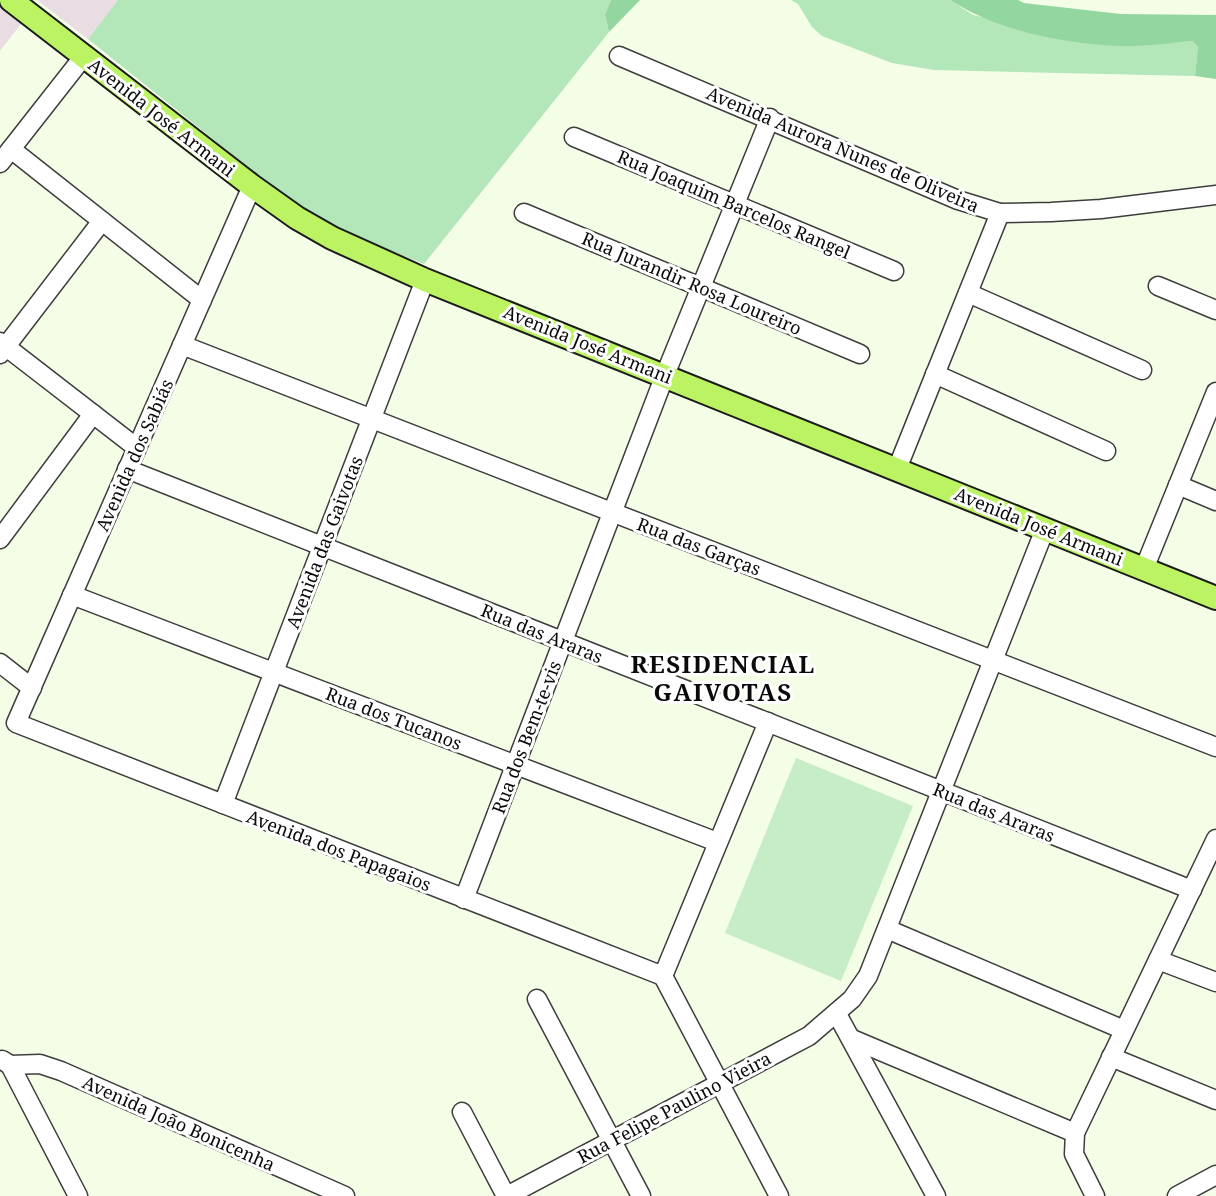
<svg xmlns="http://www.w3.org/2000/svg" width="1216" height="1196" font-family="'Noto Serif',serif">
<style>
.industrial{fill:#e9dde3}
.green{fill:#b3e6b8}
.forest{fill:#93d69f}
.pitch{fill:#c6edc5}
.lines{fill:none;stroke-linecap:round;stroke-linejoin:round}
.minor-casing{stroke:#3d3d3d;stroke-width:21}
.major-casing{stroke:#1b1b1b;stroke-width:26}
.minor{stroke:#fff;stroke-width:18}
.major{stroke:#bcf362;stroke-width:22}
.labels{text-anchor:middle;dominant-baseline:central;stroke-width:6;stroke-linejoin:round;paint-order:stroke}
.street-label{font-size:18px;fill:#0a0a0a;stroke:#fff}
.district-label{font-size:24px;font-weight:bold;letter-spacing:1.5px;fill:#0a0a0a;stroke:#fff}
</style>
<rect width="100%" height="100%" fill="#f4fee7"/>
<g class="industrial">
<polygon points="37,0 118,0 88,39"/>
<polygon points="0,2 24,20 0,51"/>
</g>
<g class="green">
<polygon points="118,0 611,0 605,15 609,32 424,264 363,240 306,210 258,175 88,39"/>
<polygon points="791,0 950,0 973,15 1119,46 1192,41 1198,47 1195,76 934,70 892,63 822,36 812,27 798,4"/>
</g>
<g class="forest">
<polygon points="611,0 640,0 609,32 605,15"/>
<path d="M950 0H1018L1024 3 1121 14 1216 15V79L1195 76 1198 47 1192 41C1168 43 1142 47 1118 46 1061 43 998 31 950 0Z"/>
</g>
<polygon class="pitch" points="796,758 913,806 841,981 725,933"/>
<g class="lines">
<defs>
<g id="minor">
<polyline points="619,56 958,200 1000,213 1051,212 1101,209 1216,195"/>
<polyline points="574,137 894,271"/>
<polyline points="11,149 202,300"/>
<polyline points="0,163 84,56"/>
<polyline points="252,186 16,723 663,976"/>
<polyline points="524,213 860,354"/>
<polyline points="1158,286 1216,310"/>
<polyline points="968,293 1142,370"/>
<polyline points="0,342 137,448"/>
<polyline points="182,345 1216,747"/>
<polyline points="0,354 102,221"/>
<polyline points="935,374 1106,451"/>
<polyline points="127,469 1192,890"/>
<polyline points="897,469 1000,213"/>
<polyline points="1178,485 1216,501"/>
<polyline points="0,539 93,414"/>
<polyline points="1144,569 1216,392"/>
<polyline points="72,595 717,842"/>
<polyline points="0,663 32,688"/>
<polyline points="223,804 425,280"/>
<polyline points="464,899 665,375 770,118"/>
<polyline points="887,929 1124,1030"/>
<polyline points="1158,960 1216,982"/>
<polyline points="663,976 768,722"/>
<polyline points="663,976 779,1196"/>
<polyline points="537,999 641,1196"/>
<polyline points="837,1014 936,1196"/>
<polyline points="852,1039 1075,1133"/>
<polyline points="1111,1057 1216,1100"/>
<polyline points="2,1060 10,1065 78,1196"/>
<polyline points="10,1065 40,1064 61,1071 345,1196"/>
<polyline points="462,1112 506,1196"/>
<polyline points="507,1196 809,1036 852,999 868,976 1045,529"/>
<polyline points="1095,1196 1074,1154 1075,1133 1216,839"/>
<polyline points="1177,1196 1216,1175"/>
</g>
<polyline id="major" points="11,0 252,186 297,218 332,238 425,280 1216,598"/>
</defs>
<use href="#minor" class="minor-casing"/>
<use href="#major" class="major-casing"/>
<use href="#minor" class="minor"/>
<use href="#major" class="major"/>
</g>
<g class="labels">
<g class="street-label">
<text transform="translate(162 117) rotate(38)">Avenida José Armani</text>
<text transform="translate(843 149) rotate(23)">Avenida Aurora Nunes de Oliveira</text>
<text transform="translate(734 204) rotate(23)">Rua Joaquim Barcelos Rangel</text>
<text transform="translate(692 283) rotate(23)">Rua Jurandir Rosa Loureiro</text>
<text transform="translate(588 344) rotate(22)">Avenida José Armani</text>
<text transform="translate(134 455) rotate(-66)">Avenida dos Sabiás</text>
<text transform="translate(1039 526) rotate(22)">Avenida José Armani</text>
<text transform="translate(324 542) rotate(-69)">Avenida das Gaivotas</text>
<text transform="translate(699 546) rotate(21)">Rua das Garças</text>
<text transform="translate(542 633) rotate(22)">Rua das Araras</text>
<text transform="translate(394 718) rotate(21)">Rua dos Tucanos</text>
<text transform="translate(526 737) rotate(-69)">Rua dos Bem-te-vis</text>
<text transform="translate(994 812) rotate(22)">Rua das Araras</text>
<text transform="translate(339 850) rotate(21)">Avenida dos Papagaios</text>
<text transform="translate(674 1107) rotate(-28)">Rua Felipe Paulino Vieira</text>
<text transform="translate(179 1123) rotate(24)">Avenida João Bonicenha</text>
</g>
<g class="district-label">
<text x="723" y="663">RESIDENCIAL<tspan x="723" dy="28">GAIVOTAS</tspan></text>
</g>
</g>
</svg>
